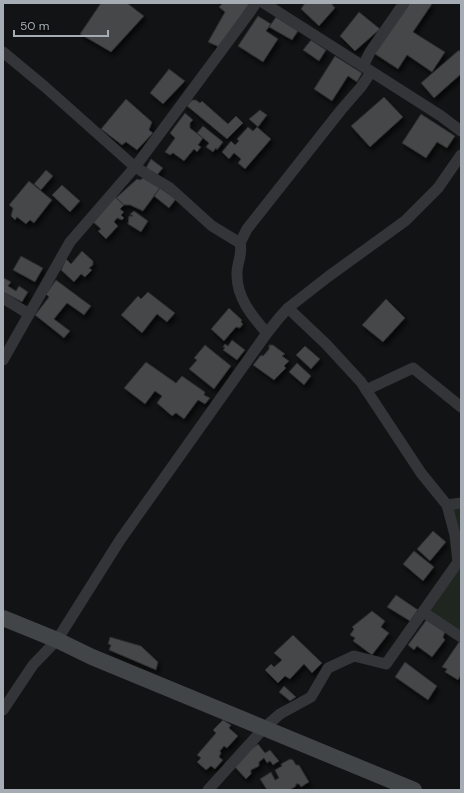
<svg xmlns="http://www.w3.org/2000/svg" width="464" height="793" font-family="'DM Sans',sans-serif">
<style>
.green{fill:#1f261f}
.building{fill:#444649;stroke:#2d2d2f;filter:url(#shadow)}
.lines{fill:none;stroke-linecap:round;stroke-linejoin:round}
.street{stroke:#343538;stroke-width:11}
.secondary{stroke:#424548;stroke-width:16}
</style>
<defs>
<filter id="shadow"><feDropShadow dx="2.5" dy="4" stdDeviation="2" flood-color="#0009"/></filter>
</defs>
<rect width="100%" height="100%" fill="#121314"/>
<polygon class="green" points="461,503 461,637 423,612 458,562 447,505"/>
<g class="building">
<polygon points="101,3 127,3 144,16 111,52 80,34"/>
<polygon points="223,3 250,3 219,47 208,42 225,12 219,7"/>
<polygon points="305,3 331,3 335,8 319,26 301,9"/>
<polygon points="405,3 430,3 432,4 413,32 445,52 432,72 407,55 398,69 372,52"/>
<polygon points="359,12 380,29 355,51 340,36"/>
<polygon points="258,16 271,24 266,31 278,39 263,62 238,46"/>
<polygon points="276,17 298,31 292,40 269,27"/>
<polygon points="311,40 326,50 319,61 303,50"/>
<polygon points="459,50 461,53 461,74 434,98 421,83"/>
<polygon points="335,56 362,73 357,82 348,76 332,101 314,89"/>
<polygon points="169,69 185,81 163,104 150,93"/>
<polygon points="384,97 403,117 370,147 351,126"/>
<polygon points="126,99 152,122 149,130 153,133 137,150 126,142 122,145 101,129"/>
<polygon points="192,100 196,100 200,103 202,101 228,124 236,116 243,123 227,139 187,106"/>
<polygon points="260,110 267,115 258,127 249,119"/>
<polygon points="185,113 193,120 190,123 190,128 203,138 198,145 201,147 197,152 194,149 184,161 173,153 170,155 165,152 175,138 170,133"/>
<polygon points="421,114 455,136 447,148 437,142 426,158 402,143"/>
<polygon points="203,126 223,142 217,150 216,148 213,152 206,147 209,143 197,133"/>
<polygon points="248,127 253,131 257,127 271,139 245,169 238,163 241,159 234,153 229,159 222,152 231,141 235,145 239,141 237,139"/>
<polygon points="151,159 163,168 157,175 146,168"/>
<polygon points="46,170 53,176 41,190 34,184"/>
<polygon points="143,178 160,188 143,211 130,205 124,205 116,198 137,179 140,180"/>
<polygon points="29,181 52,200 34,223 30,220 26,224 17,217 15,220 11,216 13,208 9,205"/>
<polygon points="62,185 80,201 70,212 52,195"/>
<polygon points="160,188 176,199 169,208 154,196"/>
<polygon points="115,197 124,205 120,209 124,212 121,215 124,218 122,220 117,218 114,222 118,226 106,239 98,231 101,229 92,221"/>
<polygon points="134,211 148,221 141,232 128,224 129,216 133,216 130,214"/>
<polygon points="82,251 93,261 93,265 89,268 92,270 85,277 81,274 74,282 61,270 66,259 71,264"/>
<polygon points="21,256 43,268 35,282 13,270"/>
<polygon points="4,278 11,282 8,286 16,291 19,286 28,292 22,302 3,292 3,280"/>
<polygon points="56,280 91,306 84,315 67,303 54,319 70,331 64,338 35,315 49,297 46,294"/>
<polygon points="148,292 175,313 167,322 157,314 142,333 121,315 138,296 141,299"/>
<polygon points="386,299 405,318 383,342 362,325"/>
<polygon points="229,308 242,320 241,322 243,324 240,328 236,327 224,341 211,329"/>
<polygon points="232,340 245,350 237,360 223,350 225,348 223,347 225,344 228,346"/>
<polygon points="205,345 231,366 214,389 189,369 197,360 194,358"/>
<polygon points="269,345 273,345 285,354 282,356 289,361 284,366 286,368 274,380 253,365 261,355 263,356 269,349"/>
<polygon points="305,346 320,359 311,369 296,355"/>
<polygon points="146,362 176,383 182,376 205,392 204,395 210,398 205,404 198,400 184,419 176,413 172,416 157,403 162,396 155,391 145,404 124,388"/>
<polygon points="297,363 311,376 304,385 289,372"/>
<polygon points="433,531 446,542 430,561 417,549"/>
<polygon points="414,551 434,567 423,581 403,564"/>
<polygon points="396,595 418,610 410,621 387,607"/>
<polygon points="372,611 385,621 381,627 389,633 372,655 353,641 355,638 350,635 354,629 352,627"/>
<polygon points="427,619 445,632 443,637 445,640 432,657 417,646 414,650 408,645"/>
<polygon points="293,635 322,663 312,673 304,664 290,679 285,676 278,683 265,670 271,664 274,667 282,660 274,653"/>
<polygon points="110,637 141,646 158,662 156,670 109,650 111,645 108,644"/>
<polygon points="459,642 461,643 461,675 458,680 445,672 447,669 442,667"/>
<polygon points="405,662 437,686 428,700 395,677"/>
<polygon points="284,686 296,697 290,701 279,692"/>
<polygon points="223,720 231,725 229,728 238,736 227,748 224,746 220,751 221,753 219,757 223,760 215,769 211,766 206,770 197,762 201,758 197,755 216,733 213,730"/>
<polygon points="258,744 265,753 270,750 279,761 273,765 270,761 267,763 264,758 259,762 259,766 251,770 251,774 246,779 234,766 243,755"/>
<polygon points="290,759 293,760 296,765 299,765 309,782 301,787 299,784 296,784 296,786 290,790 271,790 270,789 267,790 260,779 271,772 275,780 279,778 275,770 282,766 281,764"/>
</g>
<g class="lines">
<g class="street">
<polyline points="264,3 441,116 461,131"/>
<polyline points="3,52 44,86 135,167 170,188 212,226 240,243"/>
<polyline points="363,66 370,52 404,3"/>
<polyline points="3,298 29,314"/>
<polyline points="288,308 326,344 361,382 421,473 447,505 461,503"/>
<path d="M267 333C252 316 236 297 237 273 237 263 243 253 240 243L247 229 341 110 361 87 371 72"/>
<polyline points="3,360 70,242 135,167 250,12 256,3"/>
<polyline points="366,390 413,368 461,407"/>
<polyline points="423,612 461,637"/>
<polyline points="3,710 33,665 57,640 120,540 267,333 279,318 288,308 329,276 405,221 438,188 461,155"/>
<polyline points="208,790 264,728 280,714 311,697 328,668 354,656 386,664 458,562 455,535 447,505"/>
</g>
<polyline class="secondary" points="3,618 57,640 92,657 414,790"/>
</g>
<rect width="464" height="793" fill="none" stroke="#a5acb3" stroke-width="8"/>
<path d="M14 30v6h94v-6" fill="none" stroke="#a5acb3" stroke-width="2"/>
<text x="20" y="30" font-size="12" fill="#a5acb3" stroke="#0d0e0f" stroke-width="3" paint-order="stroke">50 m</text>
</svg>
